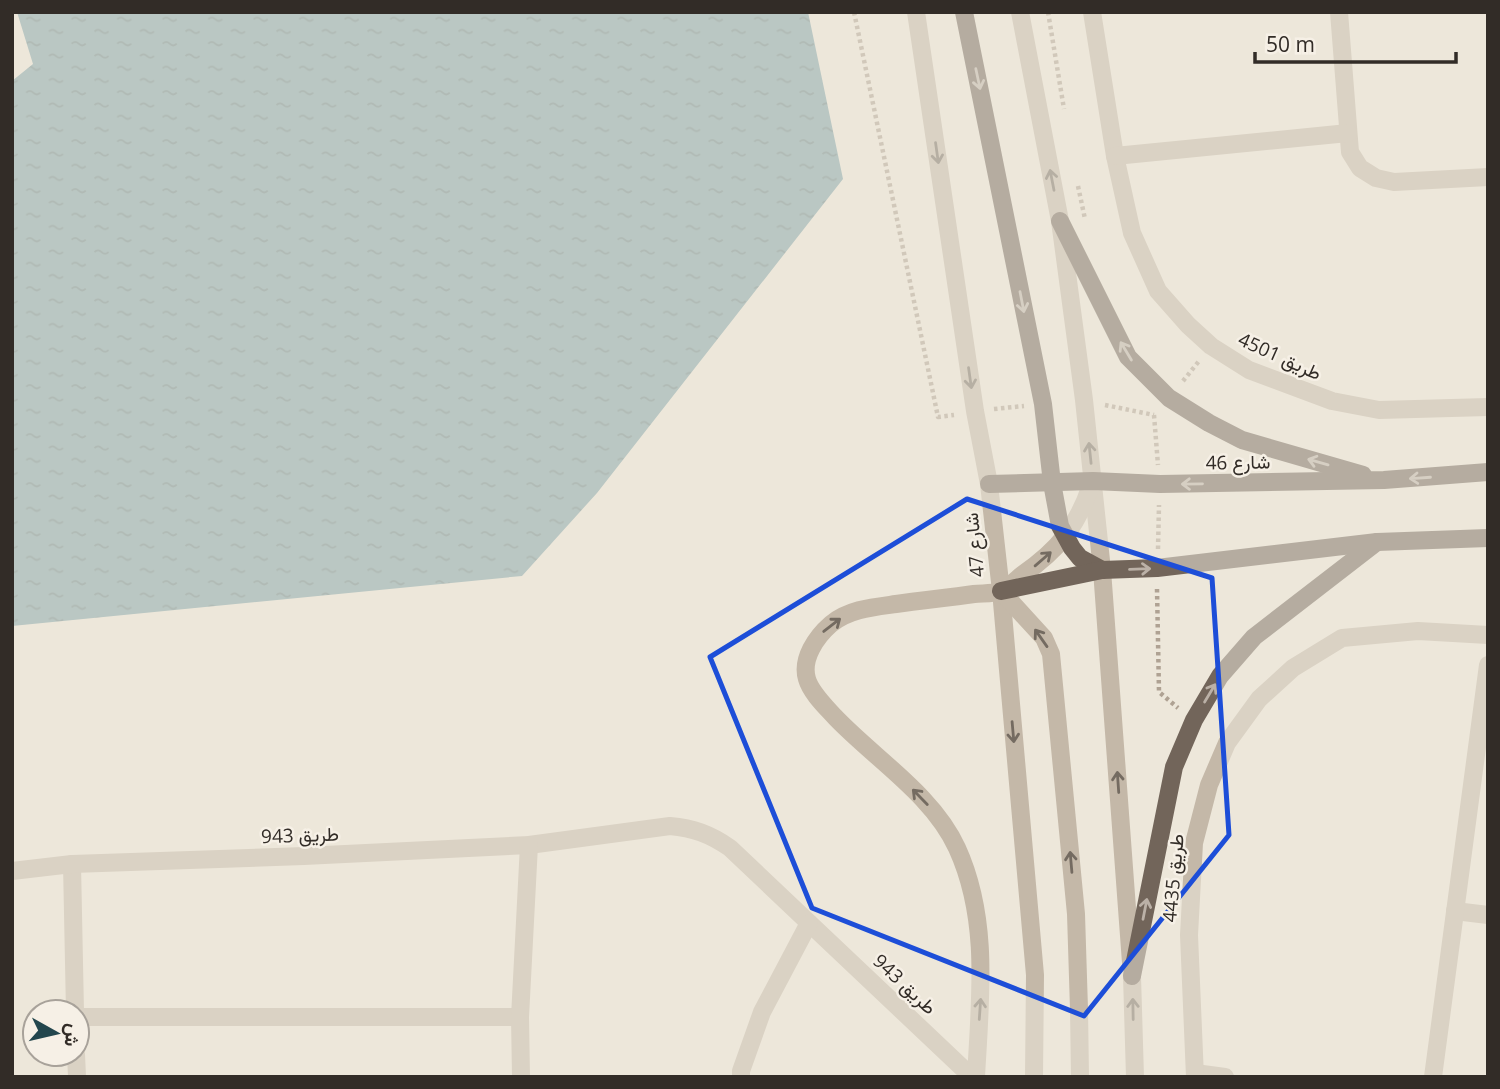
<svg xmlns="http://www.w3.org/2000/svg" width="1500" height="1089" font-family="'Open Sans',Vazirmatn,sans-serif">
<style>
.water{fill:url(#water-ripples)}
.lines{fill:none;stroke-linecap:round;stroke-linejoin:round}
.path{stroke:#afa293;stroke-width:4.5;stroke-dasharray:3.5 3.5;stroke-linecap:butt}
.minor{stroke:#c4b8a8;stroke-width:18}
.major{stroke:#72655a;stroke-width:18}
.oneway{stroke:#bbb1a7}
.oneway2{stroke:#746b61}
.marked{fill:none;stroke:#1d4ed8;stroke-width:5;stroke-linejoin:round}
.labels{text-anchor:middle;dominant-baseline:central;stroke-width:5;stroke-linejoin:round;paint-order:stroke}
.street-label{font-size:19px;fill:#322c27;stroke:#f6f0e6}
</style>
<defs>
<pattern id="water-ripples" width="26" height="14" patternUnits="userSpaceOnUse" patternTransform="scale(1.75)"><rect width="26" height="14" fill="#7da0a6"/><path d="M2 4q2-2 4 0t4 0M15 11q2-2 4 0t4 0" fill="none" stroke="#678387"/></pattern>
</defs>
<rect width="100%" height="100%" fill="#ede7da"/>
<polygon class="water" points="17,12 808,12 843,179 597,493 522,576 12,626 12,81 33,64"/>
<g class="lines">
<g class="path">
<polyline points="854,12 938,417 954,415"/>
<polyline points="1048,12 1064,109"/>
<polyline points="1078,186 1085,219"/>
<polyline points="1183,381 1199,361"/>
<polyline points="1105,405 1154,415"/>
<polyline points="994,409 1024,406"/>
<polyline points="1154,415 1158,465"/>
<polyline points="1158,549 1159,505"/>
<polyline points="1157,589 1159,692 1178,708"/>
</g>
<g class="minor">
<polyline points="916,12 975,411 989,484 1001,591 1035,975 1034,1077"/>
<polyline points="1020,12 1060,221 1084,400 1102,570 1132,976 1135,1077"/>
<polyline points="1092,12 1115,156 1132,233 1158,291 1188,325 1211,346 1249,370 1332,401 1379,410 1488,407"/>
<polyline points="1339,12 1350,152 1360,168 1376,178 1394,182 1488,177"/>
<polyline points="1115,156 1348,133"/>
<polyline points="1001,591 1044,638 1051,654 1076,914 1079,1009 1080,1077"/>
<polyline points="72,864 75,1012"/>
<path d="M12 871 72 864 304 856 529 845 670 826C693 828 710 834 730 848L972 1077"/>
<polyline points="1455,911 1488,915"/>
<polyline points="77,1017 520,1017"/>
<polyline points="76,1054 77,1077"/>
<polyline points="1195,1073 1225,1077"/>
<polyline points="521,1077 520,1017 529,845"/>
<polyline points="741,1077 741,1071 762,1012 809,923"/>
<path d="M976 1077C980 1000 990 920 957 848 933 795 875 759 835 717 826 707 811 693 807 679 801 659 816 637 831 624 849 609 874 607 896 604 922 600 948 598 974 594 982 593 993 594 1001 591 1008 588 1016 580 1022 575 1058 550 1077 527 1091 485"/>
<polyline points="1195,1077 1189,935 1194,843 1209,785 1227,743 1259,699 1293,668 1342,638 1418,631 1488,635"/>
<polyline points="1433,1077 1488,665"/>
</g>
<g class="major">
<polyline points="964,12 1043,404 1052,483 1060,526 1072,548 1080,558 1102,570"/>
<polyline points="1060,221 1128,357 1169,398 1209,423 1242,440 1363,475"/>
<polyline points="989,484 1093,481 1160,484 1384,480 1488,472"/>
<polyline points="1001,591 1102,570 1157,568 1377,542 1488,538"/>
<polyline points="1132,976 1174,767 1194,720 1220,676 1254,637 1377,542"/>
</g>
</g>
<defs><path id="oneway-shaft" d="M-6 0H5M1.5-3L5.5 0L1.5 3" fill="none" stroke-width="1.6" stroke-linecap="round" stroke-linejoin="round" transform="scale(1.75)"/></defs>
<g class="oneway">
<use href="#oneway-shaft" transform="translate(978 79) rotate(78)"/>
<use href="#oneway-shaft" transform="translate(1022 302) rotate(79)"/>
<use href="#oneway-shaft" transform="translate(1126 351) rotate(-121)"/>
<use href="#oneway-shaft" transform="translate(1318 462) rotate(-164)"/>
<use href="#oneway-shaft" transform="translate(1420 478) rotate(176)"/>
<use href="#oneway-shaft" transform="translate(1192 484) rotate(179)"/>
<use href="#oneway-shaft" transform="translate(1140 569) rotate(-2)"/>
<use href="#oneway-shaft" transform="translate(1210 693) rotate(-59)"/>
<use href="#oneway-shaft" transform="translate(1145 909) rotate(-79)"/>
</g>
<g class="oneway2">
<use href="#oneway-shaft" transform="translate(937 153) rotate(82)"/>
<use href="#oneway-shaft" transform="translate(1052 180) rotate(-101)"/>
<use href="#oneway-shaft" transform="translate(970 378) rotate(82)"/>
<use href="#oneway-shaft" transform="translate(1090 453) rotate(-96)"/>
<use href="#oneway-shaft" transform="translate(1043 559) rotate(-41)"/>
<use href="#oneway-shaft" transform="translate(832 625) rotate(-38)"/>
<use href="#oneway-shaft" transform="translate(1041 638) rotate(-125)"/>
<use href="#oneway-shaft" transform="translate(1013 732) rotate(85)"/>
<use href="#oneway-shaft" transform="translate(1118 782) rotate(-94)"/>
<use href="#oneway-shaft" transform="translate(920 797) rotate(-134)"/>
<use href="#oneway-shaft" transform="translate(1071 862) rotate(-95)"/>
<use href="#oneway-shaft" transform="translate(980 1009) rotate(-86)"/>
<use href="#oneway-shaft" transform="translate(1133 1009) rotate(-91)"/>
</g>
<path d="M0 0H1500V1089H0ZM967 499 1212 578 1229 835 1084 1016 812 908 710 657Z" fill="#ede7da" fill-opacity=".55" fill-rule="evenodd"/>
<path class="marked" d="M967 499 1212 578 1229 835 1084 1016 812 908 710 657Z"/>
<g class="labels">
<g class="street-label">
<text transform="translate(1280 356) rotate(24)">طريق 4501</text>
<text transform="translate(1238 462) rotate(-1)">شارع 46</text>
<text transform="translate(974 545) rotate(-96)">شارع 47</text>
<text transform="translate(300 835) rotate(-2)">طريق 943</text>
<text transform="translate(1173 878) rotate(-85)">طريق 4435</text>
<text transform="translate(905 984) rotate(43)">طريق 943</text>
</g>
</g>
<rect width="1500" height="1089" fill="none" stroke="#322c27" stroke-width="28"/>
<g transform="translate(56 1033) rotate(98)"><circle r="33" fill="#f6f0e6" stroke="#a8a29a" stroke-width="2"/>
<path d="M0-5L12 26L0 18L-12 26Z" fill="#23464d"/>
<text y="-10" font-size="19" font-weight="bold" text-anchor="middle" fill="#322c27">ش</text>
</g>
<path d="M1255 52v10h201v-10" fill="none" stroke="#322c27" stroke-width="3.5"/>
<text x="1266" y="52" font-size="21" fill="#322c27" stroke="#f6f0e6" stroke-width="5" paint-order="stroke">50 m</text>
</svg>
